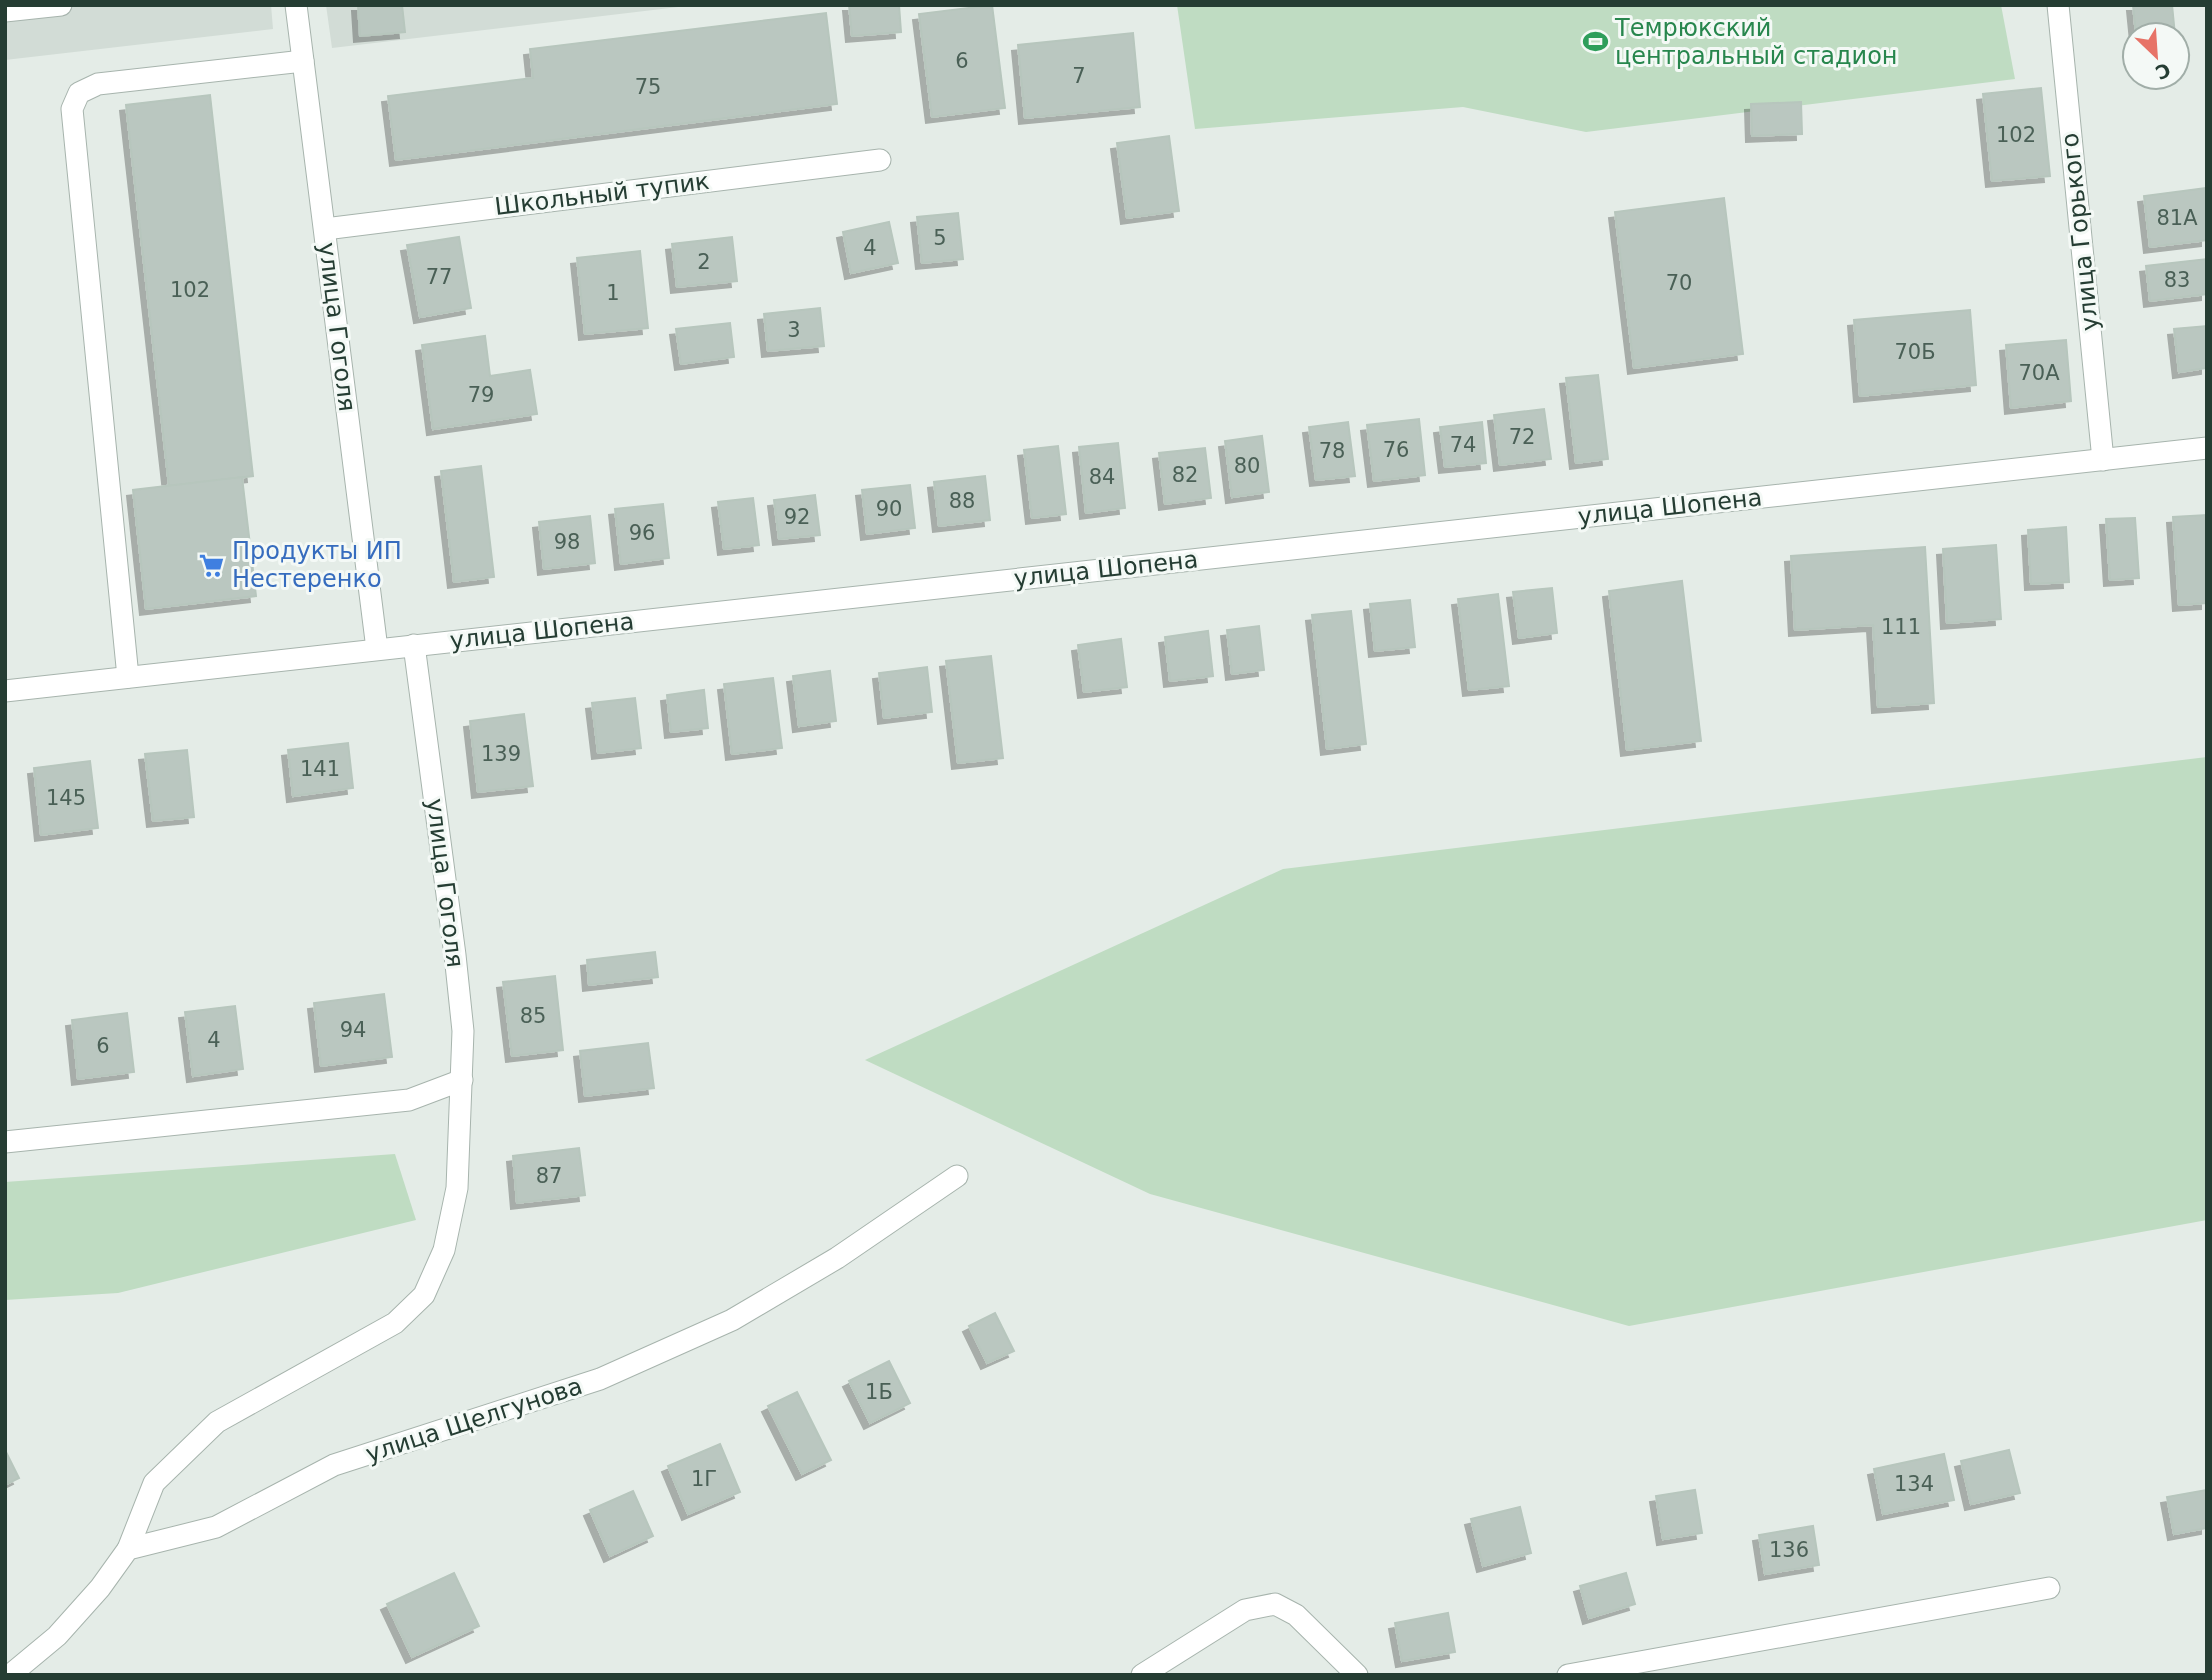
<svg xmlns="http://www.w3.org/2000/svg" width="2212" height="1680" font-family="'DejaVu Sans',sans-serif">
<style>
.built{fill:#d2dcd6}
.green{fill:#bfdcc2}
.building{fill:#bac7c0;stroke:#b7c6bd;stroke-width:2;filter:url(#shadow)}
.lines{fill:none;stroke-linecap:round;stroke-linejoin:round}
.minor-casing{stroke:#a7b4ad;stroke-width:23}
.minor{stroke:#fff;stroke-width:21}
.labels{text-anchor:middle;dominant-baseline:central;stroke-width:6;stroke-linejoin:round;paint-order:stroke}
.number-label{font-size:21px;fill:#4a6056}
.leisure-label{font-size:24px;fill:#27864d;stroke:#f4f9f6;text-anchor:start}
.street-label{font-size:24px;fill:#253d33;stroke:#f4f9f6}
.shop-label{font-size:24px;fill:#366cbe;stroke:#f4f9f6;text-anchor:start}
</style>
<defs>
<filter id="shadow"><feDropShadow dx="-6" dy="6" stdDeviation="0" flood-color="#0004"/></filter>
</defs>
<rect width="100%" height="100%" fill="#e4ece7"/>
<g class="built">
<polygon points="5,5 271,5 273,29 5,60"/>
<polygon points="326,5 695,5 332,48"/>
</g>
<g class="green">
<polygon points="1177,5 2001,5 2015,79 1586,132 1463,107 1195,129"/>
<polygon points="2207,757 2207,1220 1629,1326 1150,1194 865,1060 1283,869"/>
<polygon points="395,1154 416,1220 118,1293 5,1300 5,1182"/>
</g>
<g class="building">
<polygon points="358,5 402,5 405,32 360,36"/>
<polygon points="849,5 899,5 901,32 852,36"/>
<polygon points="992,5 1005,108 932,117 919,14"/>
<polygon points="2133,5 2172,5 2175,35 2136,35"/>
<polygon points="826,13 837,104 396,160 388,96 533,78 530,49"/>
<polygon points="1133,33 1140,107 1025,118 1018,45"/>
<polygon points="2041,88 2050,176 1992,181 1983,94"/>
<polygon points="210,95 253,476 169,486 126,105"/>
<polygon points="1801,102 1802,134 1752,136 1751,104"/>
<polygon points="1169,136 1179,211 1127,218 1117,143"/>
<polygon points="2207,188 2207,240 2150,247 2144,196"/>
<polygon points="1724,198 1743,354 1634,368 1615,212"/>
<polygon points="958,213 963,259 922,263 917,217"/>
<polygon points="889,222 898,263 851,273 843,232"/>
<polygon points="459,237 471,308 420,317 407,245"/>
<polygon points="732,237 737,281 677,287 672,244"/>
<polygon points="640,251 648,328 585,334 577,258"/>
<polygon points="2207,259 2207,294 2150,301 2146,266"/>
<polygon points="820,308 824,346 768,351 764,314"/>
<polygon points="1970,310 1976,385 1860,396 1854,320"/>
<polygon points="730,323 734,357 681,364 676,329"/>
<polygon points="2207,326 2207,368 2179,372 2174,329"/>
<polygon points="485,336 490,376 530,370 537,414 433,429 422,345"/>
<polygon points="2066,340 2071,401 2011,408 2006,345"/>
<polygon points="1598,375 1608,459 1576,463 1566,378"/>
<polygon points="1544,409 1551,459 1500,465 1494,415"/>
<polygon points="1419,419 1425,475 1374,481 1367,425"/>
<polygon points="1348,422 1355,476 1316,480 1309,427"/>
<polygon points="1482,422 1486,463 1445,467 1440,427"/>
<polygon points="1262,436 1269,492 1232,497 1225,441"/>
<polygon points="1118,443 1125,508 1086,513 1079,447"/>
<polygon points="1058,446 1066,514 1032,518 1024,450"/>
<polygon points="1205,448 1211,498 1165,504 1159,453"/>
<polygon points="481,466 494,577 454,582 441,471"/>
<polygon points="985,476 990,520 939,526 934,482"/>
<polygon points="242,477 256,596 146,609 133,490"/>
<polygon points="910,485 915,528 867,534 862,490"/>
<polygon points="815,495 820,535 779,539 774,500"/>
<polygon points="753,498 759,545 724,549 718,502"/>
<polygon points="663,504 669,558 621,564 615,509"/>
<polygon points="2207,515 2207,603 2179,605 2173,517"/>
<polygon points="590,516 595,563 544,569 539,522"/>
<polygon points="2135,518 2139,578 2110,580 2106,519"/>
<polygon points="2066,527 2069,582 2031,584 2028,530"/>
<polygon points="1996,545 2001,619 1947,623 1943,549"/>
<polygon points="1925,547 1934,703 1878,707 1873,625 1795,630 1791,556"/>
<polygon points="1682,581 1701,741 1627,750 1609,591"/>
<polygon points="1552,588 1557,633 1519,638 1513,592"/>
<polygon points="1498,594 1509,686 1469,690 1458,599"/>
<polygon points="1410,600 1415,647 1375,651 1370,604"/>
<polygon points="1351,611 1366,744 1327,749 1312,615"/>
<polygon points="1259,626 1264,670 1232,674 1227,630"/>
<polygon points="1208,631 1213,676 1170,681 1165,637"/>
<polygon points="1121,639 1127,687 1084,692 1078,645"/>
<polygon points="991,656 1003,758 958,763 946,661"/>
<polygon points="927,667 932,712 884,718 879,673"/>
<polygon points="830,671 836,721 799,726 793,676"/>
<polygon points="773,678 782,748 732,754 724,684"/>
<polygon points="704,690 708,728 671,732 667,695"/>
<polygon points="635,698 641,748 598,753 592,703"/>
<polygon points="524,714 533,786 478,792 470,721"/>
<polygon points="348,743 353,788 293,796 288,750"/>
<polygon points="187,750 194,817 153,821 145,754"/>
<polygon points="90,761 98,828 41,835 34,768"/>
<polygon points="655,952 658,977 589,985 587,960"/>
<polygon points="555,976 563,1050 512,1056 503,982"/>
<polygon points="384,994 392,1057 321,1066 314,1003"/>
<polygon points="235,1006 243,1069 193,1076 185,1012"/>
<polygon points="127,1013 134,1072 78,1079 72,1020"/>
<polygon points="648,1043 654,1088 585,1096 580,1051"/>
<polygon points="579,1148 585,1195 517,1203 513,1156"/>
<polygon points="995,1313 1014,1351 987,1363 969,1326"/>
<polygon points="889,1361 910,1403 870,1423 849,1381"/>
<polygon points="797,1392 831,1460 802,1474 768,1406"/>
<polygon points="720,1444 740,1492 688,1514 668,1466"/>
<polygon points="5,1450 19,1478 5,1485"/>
<polygon points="2009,1450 2020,1493 1971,1504 1961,1461"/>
<polygon points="1944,1454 1954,1500 1883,1514 1874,1469"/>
<polygon points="1695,1490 1702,1533 1663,1539 1656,1496"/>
<polygon points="2207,1490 2207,1528 2174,1534 2167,1497"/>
<polygon points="633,1491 653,1536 610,1556 590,1510"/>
<polygon points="1520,1507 1531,1553 1483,1566 1471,1519"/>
<polygon points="1813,1526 1819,1565 1765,1574 1759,1535"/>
<polygon points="454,1573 479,1626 412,1657 387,1604"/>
<polygon points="1626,1573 1635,1604 1589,1618 1580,1586"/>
<polygon points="1448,1613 1455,1652 1402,1661 1395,1623"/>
</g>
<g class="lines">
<defs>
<g id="minor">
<polyline points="296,5 377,649"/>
<polyline points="2058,5 2103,460"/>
<polyline points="5,11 61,5"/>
<polyline points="325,229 880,160"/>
<polyline points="128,677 72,109 79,93 98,84 303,61"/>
<polyline points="5,691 2207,448"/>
<polyline points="5,1142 409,1100 462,1080"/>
<polyline points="128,1549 154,1483 217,1422 395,1323 424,1295 444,1250 457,1188 463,1031 455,955 414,645"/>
<polyline points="10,1675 57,1636 100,1588 128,1549 216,1527 334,1465 600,1379 732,1320 837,1258 957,1176"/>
<polyline points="1142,1675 1245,1610 1275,1604 1296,1615 1357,1675"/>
<polyline points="1568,1675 2049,1588"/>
</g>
</defs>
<use href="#minor" class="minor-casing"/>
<use href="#minor" class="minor"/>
</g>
<defs>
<symbol id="stadium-bare" viewBox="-9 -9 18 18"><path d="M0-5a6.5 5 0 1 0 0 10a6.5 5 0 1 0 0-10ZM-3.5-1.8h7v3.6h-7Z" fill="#2e9e5b" stroke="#f4f9f6" stroke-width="2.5" paint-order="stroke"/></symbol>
<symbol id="supermarket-bare" viewBox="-9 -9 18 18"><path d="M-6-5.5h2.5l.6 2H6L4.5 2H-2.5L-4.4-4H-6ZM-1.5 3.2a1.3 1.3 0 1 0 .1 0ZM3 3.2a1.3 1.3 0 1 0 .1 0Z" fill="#3f7fe0" stroke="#f4f9f6" stroke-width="2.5" paint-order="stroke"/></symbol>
</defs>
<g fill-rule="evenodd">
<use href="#stadium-bare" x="1578" y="24" width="35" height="35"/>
<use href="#supermarket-bare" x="194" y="548" width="35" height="35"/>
</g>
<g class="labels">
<g class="number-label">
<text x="962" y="61">6</text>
<text x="1079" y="76">7</text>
<text x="648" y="87">75</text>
<text x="2016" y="135">102</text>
<text x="2177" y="218">81А</text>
<text x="940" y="238">5</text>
<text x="870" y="248">4</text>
<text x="704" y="262">2</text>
<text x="439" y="277">77</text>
<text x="2177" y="280">83</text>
<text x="1679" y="283">70</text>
<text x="190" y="290">102</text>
<text x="613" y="293">1</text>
<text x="794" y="330">3</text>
<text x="1915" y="352">70Б</text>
<text x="2039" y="373">70А</text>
<text x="481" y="395">79</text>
<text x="1522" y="437">72</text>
<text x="1463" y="445">74</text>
<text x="1396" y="450">76</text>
<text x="1332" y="451">78</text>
<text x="1247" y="466">80</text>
<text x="1185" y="475">82</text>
<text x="1102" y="477">84</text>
<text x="962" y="501">88</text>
<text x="889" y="509">90</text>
<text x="797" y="517">92</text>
<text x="642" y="533">96</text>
<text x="567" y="542">98</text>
<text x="1901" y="627">111</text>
<text x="501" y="754">139</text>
<text x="320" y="769">141</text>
<text x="66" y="798">145</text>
<text x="533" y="1016">85</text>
<text x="353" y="1030">94</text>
<text x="214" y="1040">4</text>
<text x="103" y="1046">6</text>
<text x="549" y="1176">87</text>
<text x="879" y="1392">1Б</text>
<text x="704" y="1479">1Г</text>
<text x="1914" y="1484">134</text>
<text x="1789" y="1550">136</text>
</g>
<g class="leisure-label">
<text x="1615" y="28">Темрюкский<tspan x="1615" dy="28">центральный стадион</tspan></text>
</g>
<g class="street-label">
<text transform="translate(602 194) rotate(-7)">Школьный тупик</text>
<text transform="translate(2080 232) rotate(-96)">улица Горького</text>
<text transform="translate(337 327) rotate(83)">улица Гоголя</text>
<text transform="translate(1670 507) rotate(-6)">улица Шопена</text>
<text transform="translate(1106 569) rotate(-6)">улица Шопена</text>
<text transform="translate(542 631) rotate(-6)">улица Шопена</text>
<text transform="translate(445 883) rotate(83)">улица Гоголя</text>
<text transform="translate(474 1420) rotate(-18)">улица Щелгунова</text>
</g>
<g class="shop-label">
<text x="232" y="551">Продукты ИП<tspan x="232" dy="28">Нестеренко</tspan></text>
</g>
</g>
<rect width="2212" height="1680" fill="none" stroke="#253d33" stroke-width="14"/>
<g transform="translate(2156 56) rotate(155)"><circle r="33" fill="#f4f9f6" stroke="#a1aea8" stroke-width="2"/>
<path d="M0-5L12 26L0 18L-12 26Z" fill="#e77367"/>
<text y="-10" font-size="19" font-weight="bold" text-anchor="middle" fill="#253d33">С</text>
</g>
</svg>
